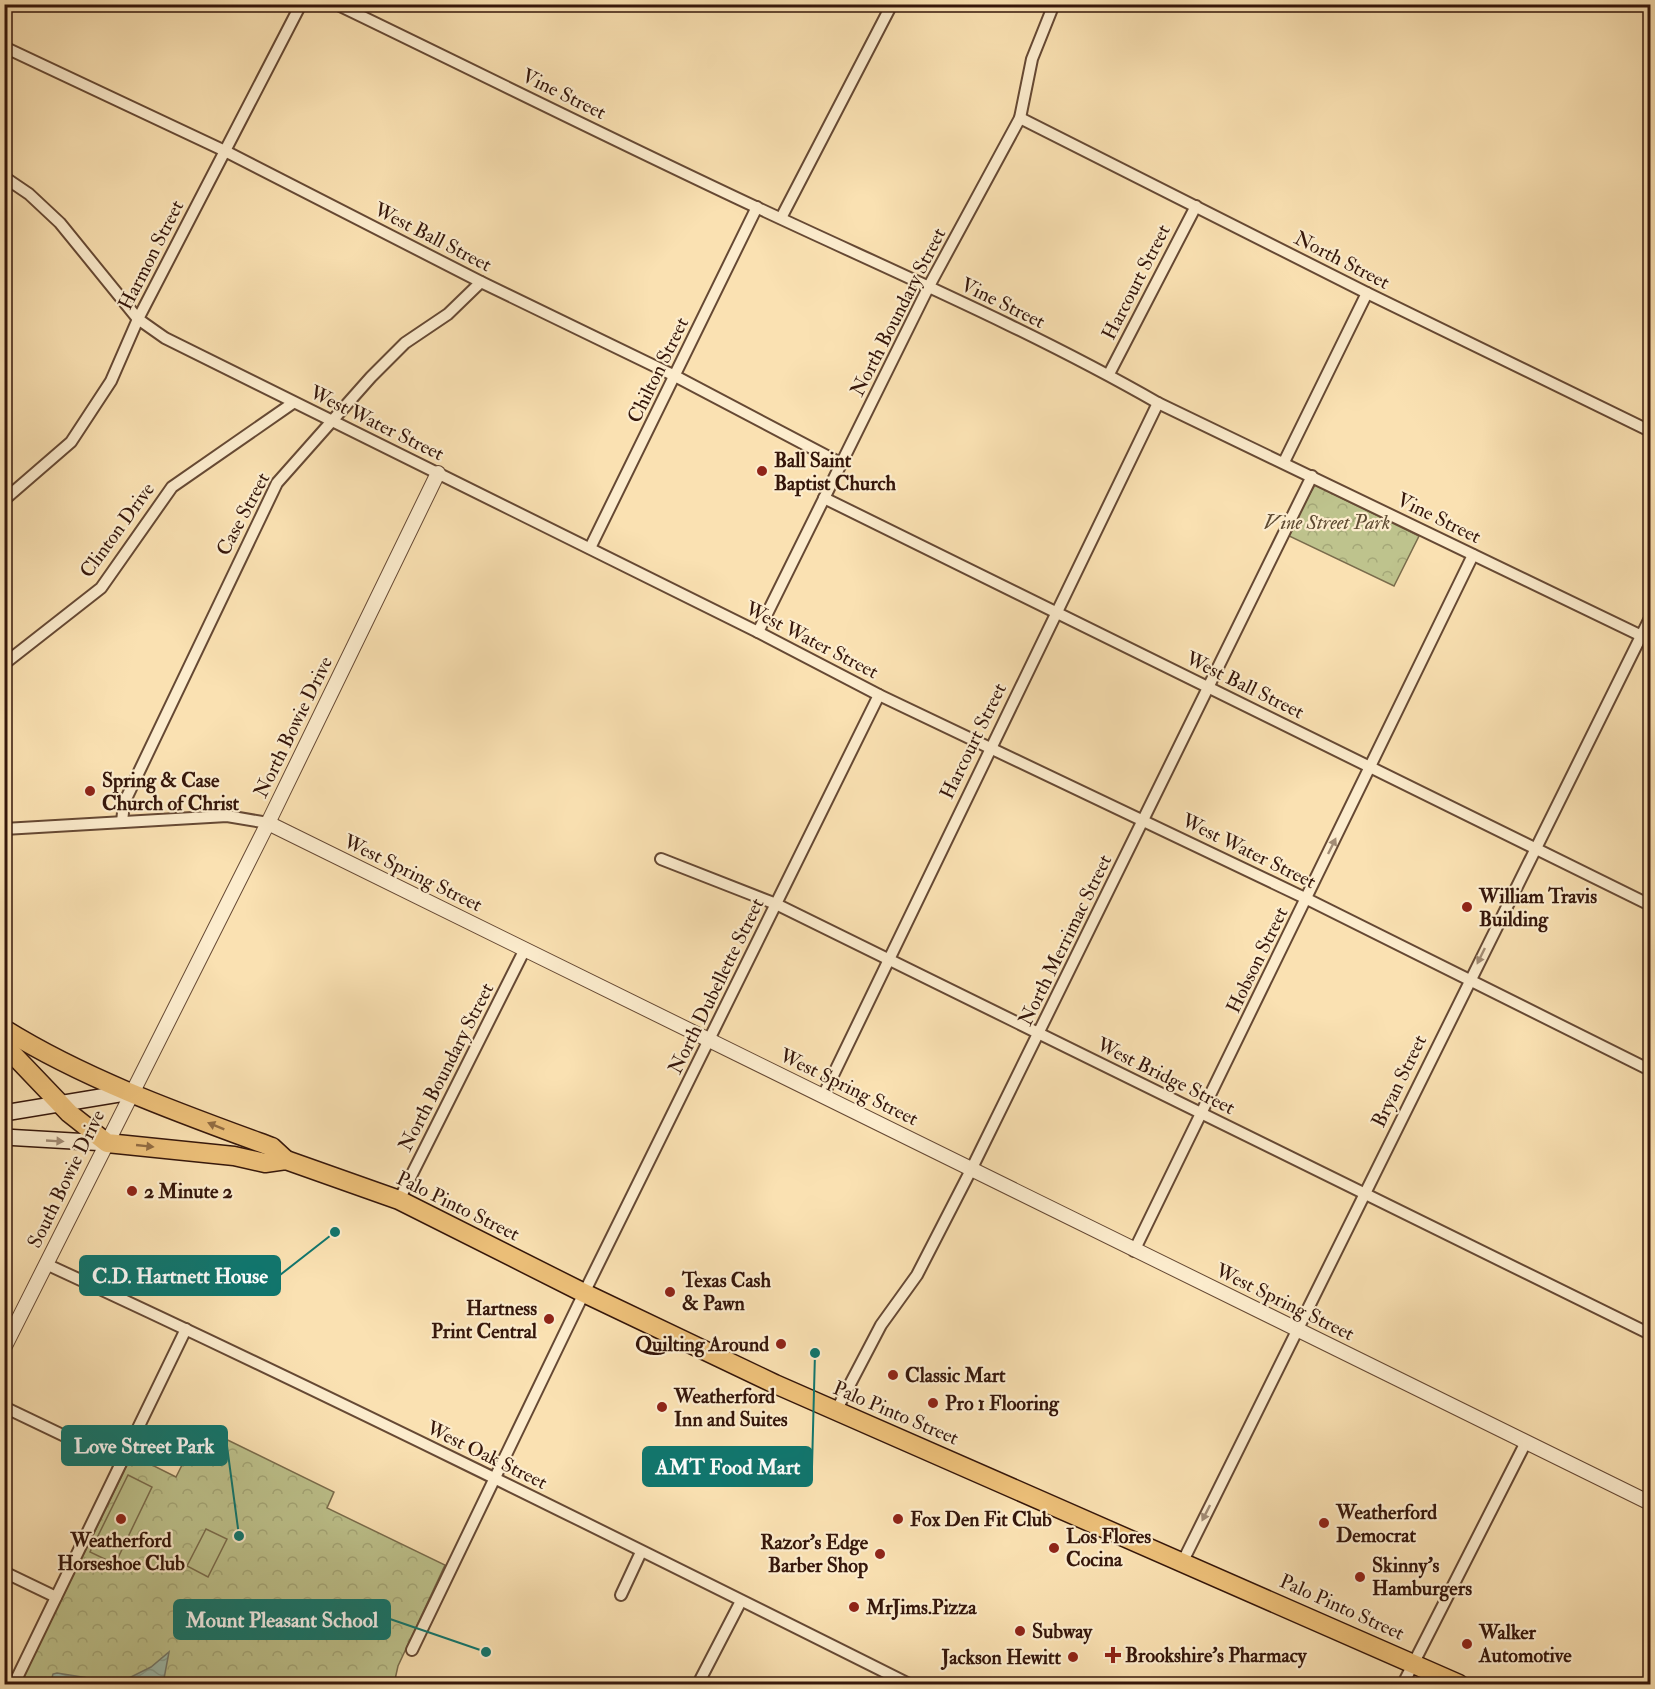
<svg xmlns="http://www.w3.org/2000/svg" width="1655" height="1689" font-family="'IM FELL Double Pica',serif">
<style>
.park{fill:url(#park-crowns);stroke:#7a6c4c;stroke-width:1.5}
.pitch{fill:#bec38d;stroke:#7a6c4c;stroke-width:1.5}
.water{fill:url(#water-waves);stroke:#747a6c;stroke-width:1.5}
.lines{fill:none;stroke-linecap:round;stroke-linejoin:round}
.minor-casing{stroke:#664934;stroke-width:14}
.tertiary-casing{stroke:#664934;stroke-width:16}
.secondary-casing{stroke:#35160a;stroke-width:18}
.primary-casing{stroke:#35160a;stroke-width:21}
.minor{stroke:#fceccd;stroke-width:10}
.tertiary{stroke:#fceccd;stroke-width:14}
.secondary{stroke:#fceccd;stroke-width:15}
.primary{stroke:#edc079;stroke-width:18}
.oneway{fill:#a28c75}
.oneway2{fill:#916b42}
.poi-dot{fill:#8f2418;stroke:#fceccd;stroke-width:2}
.labels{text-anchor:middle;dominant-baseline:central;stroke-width:4.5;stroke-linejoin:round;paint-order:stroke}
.street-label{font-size:20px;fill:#35160a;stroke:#fceccd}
.poi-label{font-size:20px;font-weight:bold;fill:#35160a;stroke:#fceccd;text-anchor:start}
.park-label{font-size:20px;font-style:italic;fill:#5e4a31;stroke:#fceccd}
.leader{fill:none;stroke:#0f766e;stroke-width:2}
.callout-dot{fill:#0f766e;stroke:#fceccd;stroke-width:2}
.callout{fill:#0f766e;stroke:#0f766e;stroke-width:2}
.callout-label{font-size:21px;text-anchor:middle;font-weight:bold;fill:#fff}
</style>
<defs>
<pattern id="park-crowns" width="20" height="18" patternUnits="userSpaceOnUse" patternTransform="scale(1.5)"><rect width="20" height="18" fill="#bec38d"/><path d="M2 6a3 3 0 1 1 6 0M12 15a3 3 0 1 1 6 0" fill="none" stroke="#a4a778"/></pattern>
<pattern id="water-waves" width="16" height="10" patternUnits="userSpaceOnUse" patternTransform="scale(1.5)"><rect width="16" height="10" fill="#9ebdae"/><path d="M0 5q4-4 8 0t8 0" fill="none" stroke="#89a294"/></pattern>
</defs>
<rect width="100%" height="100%" fill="#fae1b2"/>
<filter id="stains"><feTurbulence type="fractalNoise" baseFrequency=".00333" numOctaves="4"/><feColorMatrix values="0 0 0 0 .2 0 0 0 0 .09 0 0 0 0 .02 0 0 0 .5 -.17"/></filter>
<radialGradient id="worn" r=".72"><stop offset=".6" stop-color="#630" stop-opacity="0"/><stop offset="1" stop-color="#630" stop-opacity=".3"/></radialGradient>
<g class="park">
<polygon points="1315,485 1419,536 1394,586 1287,535"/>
<polygon points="201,1427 334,1492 327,1508 445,1565 398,1666 394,1684 20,1684 132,1455 176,1477"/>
</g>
<g class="pitch">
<polygon points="128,1475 152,1487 115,1564 90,1552"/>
<polygon points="206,1529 227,1539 208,1577 187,1566"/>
</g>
<polygon class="water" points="169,1652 163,1684 58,1684 51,1681 53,1674 57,1673 107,1681 129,1678 151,1667"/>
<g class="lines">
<defs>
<g id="minor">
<path d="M336 4C477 72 617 142 758 208 892 271 1029 329 1158 403L1650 640"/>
<polyline points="4,47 225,151 481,282 675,376 842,464"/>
<polyline points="1020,118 1367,293 1650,431"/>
<polyline points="4,177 29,194 60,223 138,319 165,338 758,632 879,695 1307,899 1650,1070"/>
<polyline points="781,218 892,4"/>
<polyline points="1109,374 1196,206"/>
<polyline points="1284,462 1367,293"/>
<polyline points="824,498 1650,905"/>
<polyline points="4,500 71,442 111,381 138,319 301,4"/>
<polyline points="590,548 757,207"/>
<polyline points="758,632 929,286 1020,118 1032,59 1054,4"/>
<polyline points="4,664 101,588 172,487 293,403"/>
<polyline points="122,822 124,803 277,483 371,377 405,343 448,314 481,282"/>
<polyline points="4,829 227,816 268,823"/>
<polyline points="661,859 776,904 1650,1334"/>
<polyline points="823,1096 1158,403"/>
<polyline points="399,1200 525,949"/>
<polyline points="1134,1251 1473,555"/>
<path d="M46 1264C336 1398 623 1541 909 1684"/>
<polyline points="4,1407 121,1463"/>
<polyline points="836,1411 881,1325 917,1275 972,1168 1312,476"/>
<polyline points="1183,1561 1650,618"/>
<polyline points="4,1572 56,1597"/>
<polyline points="621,1595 641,1552"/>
<polyline points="412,1650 584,1293 879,695"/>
<polyline points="14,1684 186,1329"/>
<polyline points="698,1684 741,1601"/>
<polyline points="1403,1684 1526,1442"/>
</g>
<g id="tertiary">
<polyline points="268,823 1650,1503"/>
<polyline points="4,1348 268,823 438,473"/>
</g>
<g id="secondary">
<polyline points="4,1113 131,1092"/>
<polyline points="4,1137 107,1143"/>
</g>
<g id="primary">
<path d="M4 1029C86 1080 182 1114 272 1147L286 1160"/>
<polyline points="4,1045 69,1113 107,1143 234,1156 265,1163 286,1160 399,1200 584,1293 775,1384 1459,1684"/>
</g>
</defs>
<use href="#minor" class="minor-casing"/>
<use href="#tertiary" class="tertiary-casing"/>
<use href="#secondary" class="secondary-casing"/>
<use href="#primary" class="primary-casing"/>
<use href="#minor" class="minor"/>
<use href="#tertiary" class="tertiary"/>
<use href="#secondary" class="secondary"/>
<use href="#primary" class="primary"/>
</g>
<defs><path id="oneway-solid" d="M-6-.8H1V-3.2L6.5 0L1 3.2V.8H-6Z" transform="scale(1.5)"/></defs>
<g class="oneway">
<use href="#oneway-solid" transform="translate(1332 846) rotate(-64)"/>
<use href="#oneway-solid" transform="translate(1481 956) rotate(116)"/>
<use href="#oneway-solid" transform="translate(55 1141) rotate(3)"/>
<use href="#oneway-solid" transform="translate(1206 1513) rotate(117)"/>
</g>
<g class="oneway2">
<use href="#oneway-solid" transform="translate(216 1126) rotate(-158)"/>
<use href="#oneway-solid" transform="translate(145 1146) rotate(6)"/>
</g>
<g class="poi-dot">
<circle cx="762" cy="471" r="6"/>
<circle cx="90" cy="791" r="6"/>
<circle cx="1467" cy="907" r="6"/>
<circle cx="132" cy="1191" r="6"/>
<circle cx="670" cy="1292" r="6"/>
<circle cx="549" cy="1319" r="6"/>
<circle cx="781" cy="1344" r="6"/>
<circle cx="893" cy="1375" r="6"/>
<circle cx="933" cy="1403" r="6"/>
<circle cx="662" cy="1407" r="6"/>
<circle cx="121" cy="1519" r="6"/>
<circle cx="898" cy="1519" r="6"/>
<circle cx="1324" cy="1523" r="6"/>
<circle cx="1054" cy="1548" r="6"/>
<circle cx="880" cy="1554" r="6"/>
<circle cx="1360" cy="1577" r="6"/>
<circle cx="854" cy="1607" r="6"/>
<circle cx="1020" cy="1631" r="6"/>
<circle cx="1467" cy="1644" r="6"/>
<path d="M1110 1646h6v6h6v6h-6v6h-6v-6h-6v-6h6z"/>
<circle cx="1073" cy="1657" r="6"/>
</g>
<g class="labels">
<g class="street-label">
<text transform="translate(564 94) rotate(26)">Vine Street</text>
<text transform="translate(433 237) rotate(27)">West Ball Street</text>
<text transform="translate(151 255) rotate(-63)">Harmon Street</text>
<text transform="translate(1342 260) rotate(27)">North Street</text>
<text transform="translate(1136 282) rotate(-63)">Harcourt Street</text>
<text transform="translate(1003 303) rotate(26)">Vine Street</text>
<text transform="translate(898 312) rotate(-63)">North Boundary Street</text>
<text transform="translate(658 370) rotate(-64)">Chilton Street</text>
<text transform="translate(377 423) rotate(26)">West Water Street</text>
<text transform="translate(243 514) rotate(-62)">Case Street</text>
<text transform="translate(1439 518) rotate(26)">Vine Street</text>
<text transform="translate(117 530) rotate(-54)">Clinton Drive</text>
<text transform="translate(812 640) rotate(27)">West Water Street</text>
<text transform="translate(1245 685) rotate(26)">West Ball Street</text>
<text transform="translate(293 727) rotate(-64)">North Bowie Drive</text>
<text transform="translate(973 741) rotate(-64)">Harcourt Street</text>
<text transform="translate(1249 851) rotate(26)">West Water Street</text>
<text transform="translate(413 873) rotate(26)">West Spring Street</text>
<text transform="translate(1065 940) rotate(-64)">North Merrimac Street</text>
<text transform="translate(1257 960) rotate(-64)">Hobson Street</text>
<text transform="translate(716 986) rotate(-64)">North Dubellette Street</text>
<text transform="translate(446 1067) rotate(-63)">North Boundary Street</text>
<text transform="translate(1166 1076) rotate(26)">West Bridge Street</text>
<text transform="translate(1399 1081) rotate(-64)">Bryan Street</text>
<text transform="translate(849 1087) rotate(26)">West Spring Street</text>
<text transform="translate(66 1179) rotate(-64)">South Bowie Drive</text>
<text transform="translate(458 1206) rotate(26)">Palo Pinto Street</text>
<text transform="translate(1285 1302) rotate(26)">West Spring Street</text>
<text transform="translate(896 1413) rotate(23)">Palo Pinto Street</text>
<text transform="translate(487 1455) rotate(26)">West Oak Street</text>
<text transform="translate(1342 1607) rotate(24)">Palo Pinto Street</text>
</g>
<g class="poi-label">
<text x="774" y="460">Ball Saint<tspan x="774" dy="23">Baptist Church</tspan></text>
<text x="102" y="780">Spring &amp; Case<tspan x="102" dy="23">Church of Christ</tspan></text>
<text x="1479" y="896">William Travis<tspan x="1479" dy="23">Building</tspan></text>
<text x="144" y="1191">2 Minute 2</text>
<text x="682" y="1280">Texas Cash<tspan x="682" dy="23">&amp; Pawn</tspan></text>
<text x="537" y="1308" text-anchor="end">Hartness<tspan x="537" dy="23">Print Central</tspan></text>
<text x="769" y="1344" text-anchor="end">Quilting Around</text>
<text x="905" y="1375">Classic Mart</text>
<text x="674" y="1396">Weatherford<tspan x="674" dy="23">Inn and Suites</tspan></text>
<text x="945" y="1403">Pro 1 Flooring</text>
<text x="1336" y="1512">Weatherford<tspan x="1336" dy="23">Democrat</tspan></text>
<text x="910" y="1519">Fox Den Fit Club</text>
<text x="1066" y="1536">Los Flores<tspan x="1066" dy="23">Cocina</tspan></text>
<text x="121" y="1540" text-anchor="middle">Weatherford<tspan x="121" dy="23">Horseshoe Club</tspan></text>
<text x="868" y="1542" text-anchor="end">Razor's Edge<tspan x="868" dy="23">Barber Shop</tspan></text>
<text x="1372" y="1565">Skinny's<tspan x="1372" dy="23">Hamburgers</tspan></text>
<text x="866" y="1607">MrJims.Pizza</text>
<text x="1032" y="1631">Subway</text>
<text x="1479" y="1632">Walker<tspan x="1479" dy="23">Automotive</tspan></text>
<text x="1125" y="1655">Brookshire's Pharmacy</text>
<text x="1061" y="1657" text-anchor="end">Jackson Hewitt</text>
</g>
<g class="park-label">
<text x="1327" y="522">Vine Street Park</text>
</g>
</g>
<path class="leader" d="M335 1232L280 1275M239 1536L227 1446M815 1353L812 1467M486 1652L390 1619"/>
<g class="callout-dot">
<circle cx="335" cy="1232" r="6"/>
<circle cx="239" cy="1536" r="6"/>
<circle cx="815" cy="1353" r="6"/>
<circle cx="486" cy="1652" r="6"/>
</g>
<g class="callout">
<rect x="80" y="1256" width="200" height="39" rx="6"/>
<rect x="62" y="1426" width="165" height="39" rx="6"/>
<rect x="643" y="1447" width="169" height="39" rx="6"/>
<rect x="174" y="1600" width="216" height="39" rx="6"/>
</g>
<g class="callout-label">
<text x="180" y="1283">C.D. Hartnett House</text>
<text x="144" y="1453">Love Street Park</text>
<text x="728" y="1474">AMT Food Mart</text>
<text x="282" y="1627">Mount Pleasant School</text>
</g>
<rect width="1655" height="1689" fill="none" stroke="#fae1b2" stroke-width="24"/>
<rect x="6" y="6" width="1643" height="1677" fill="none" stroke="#35160a" stroke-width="3"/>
<rect x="12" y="12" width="1631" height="1665" fill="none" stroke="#35160a" stroke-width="1.5"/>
<rect width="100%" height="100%" filter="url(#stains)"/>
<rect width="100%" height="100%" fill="url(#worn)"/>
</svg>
